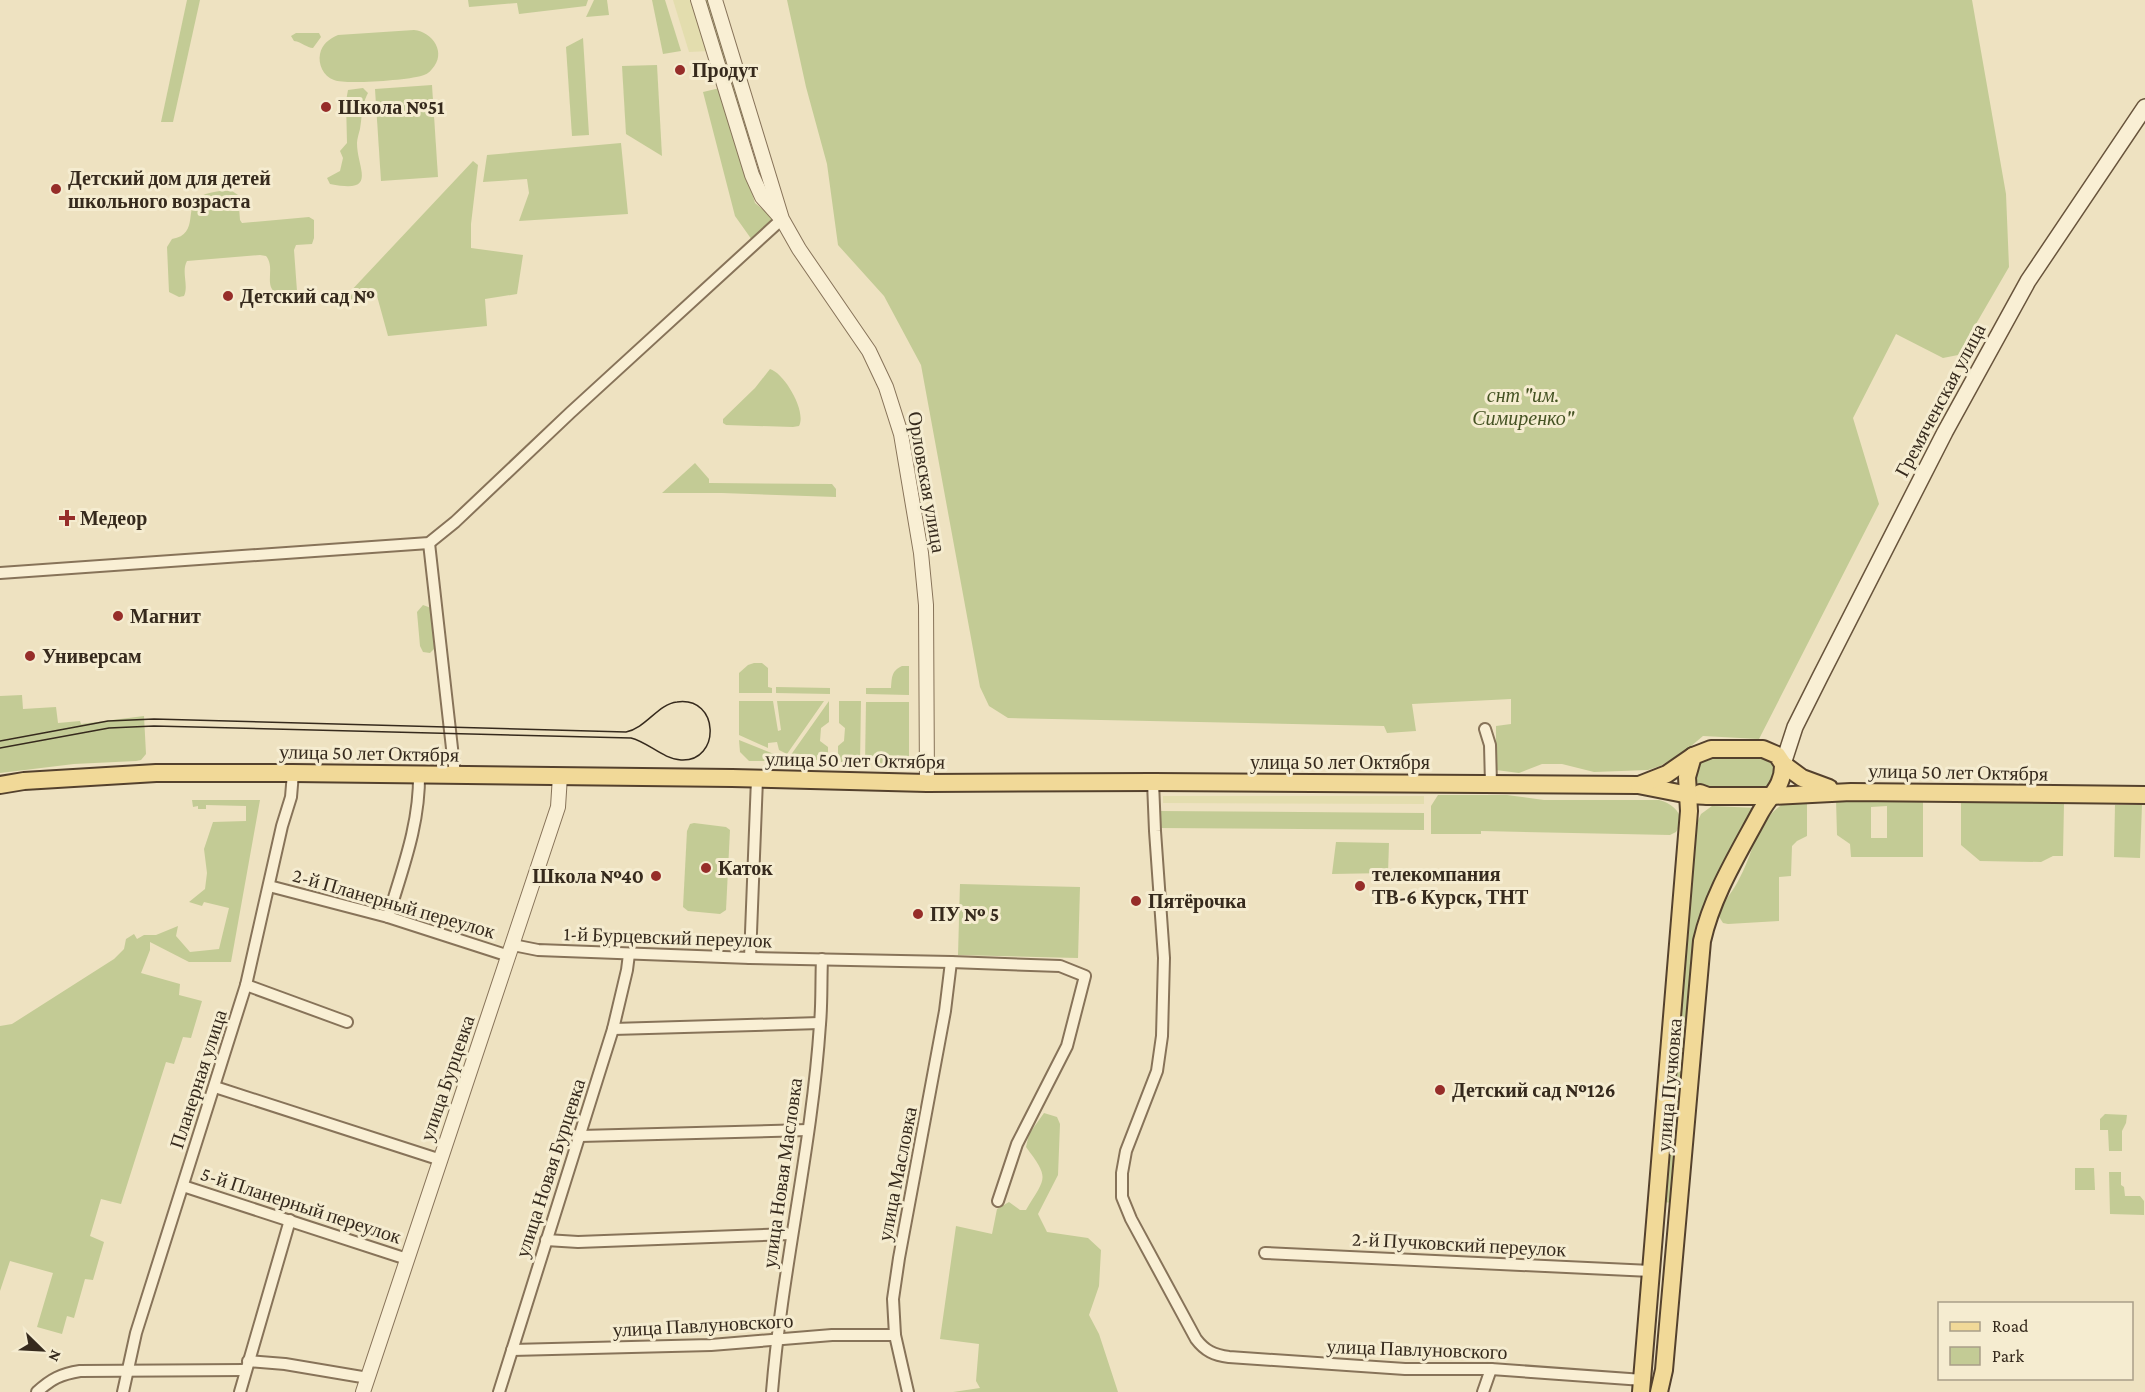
<svg xmlns="http://www.w3.org/2000/svg" width="2145" height="1392" font-family="'Crimson Pro',serif">
<style>
.farmland{fill:#e3ddae}
.green{fill:#c3cb95;fill-rule:evenodd}
.lines{fill:none;stroke-linecap:round;stroke-linejoin:round}
.minor-casing{stroke:#877359;stroke-width:14}
.tertiary-casing{stroke:#877359;stroke-width:16}
.secondary-casing{stroke:#68543c;stroke-width:18}
.primary-casing{stroke:#54412d;stroke-width:20}
.minor{stroke:#f9efd4;stroke-width:10}
.tertiary{stroke:#f9efd4;stroke-width:14}
.secondary{stroke:#f9efd4;stroke-width:15}
.primary{stroke:#f1d998;stroke-width:16}
.tram{stroke:#362a1d;stroke-width:1.5}
.poi-dot{fill:#962d29;stroke:#f5ecd0;stroke-width:2}
.labels{text-anchor:middle;dominant-baseline:central;stroke-width:6;stroke-linejoin:round;paint-order:stroke}
.poi-label{font-size:20px;font-weight:bold;fill:#362a1d;stroke:#f5ecd0;text-anchor:start}
.park-label{font-size:20px;font-style:italic;fill:#455323;stroke:#f5ecd0}
.street-label{font-size:20px;fill:#362a1d;stroke:#f5ecd0}
</style>
<rect width="100%" height="100%" fill="#eee2c1"/>
<g class="farmland">
<polygon points="673,0 694,0 710,51 689,52"/>
<polygon points="1163,796 1424,796 1424,804 1163,803"/>
</g>
<g class="green">
<polygon points="187,0 200,0 173,122 161,122"/>
<polygon points="468,0 588,0 586,6 519,14 517,3 469,7"/>
<polygon points="594,0 607,0 609,15 586,17"/>
<polygon points="652,0 665,0 681,51 663,54"/>
<polygon points="703,0 711,0 752,141 750,143"/>
<polygon points="787,0 1972,0 2006,194 2009,267 1958,355 1943,358 1896,334 1853,418 1879,504 1759,739 1703,736 1684,752 1660,766 1648,770 1594,772 1562,764 1542,764 1519,773 1496,770 1496,726 1511,724 1511,699 1412,704 1416,731 1387,733 1384,726 1008,718 989,706 980,687 921,365 884,296 838,245 827,164 806,87"/>
<path d="M414 30C433 32 447 53 432 69 429 73 425 75 421 76 407 80 345 85 334 80 323 76 318 64 320 54 322 44 329 39 338 35Z"/>
<path d="M296 33H319L321 37 313 48C307 48 302 42 294 41L291 36Z"/>
<polygon points="583,38 589,135 572,136 566,47"/>
<polygon points="657,65 662,156 626,134 622,66"/>
<polygon points="432,85 438,177 381,181 375,89"/>
<path d="M363 88 368 93C360 109 363 113 360 129 359 133 357 139 357 143 357 169 379 194 330 184L327 178 340 171 343 158 340 151 347 143 346 101 348 90Z"/>
<polygon points="720,88 755,203 773,218 752,240 735,216 703,92"/>
<polygon points="621,143 628,214 519,221 529,193 527,179 483,182 487,155"/>
<polygon points="473,161 478,165 471,224 471,248 523,255 517,294 485,299 487,326 388,336 377,296 346,300 348,294"/>
<path d="M220 191H232L238 195 240 220 242 223 309 217 314 220V238L312 244 296 245 294 250 297 291 296 296C289 299 288 296 282 295 260 290 277 269 266 256L260 255 187 261C181 272 189 285 184 296L179 297 169 292 167 247 172 239C201 234 182 206 201 196 207 193 214 192 220 191Z"/>
<path d="M770 369C784 373 807 411 799 426L793 427 726 425 723 423V419L755 388Z"/>
<polygon points="695,463 709,479 709,483 832,484 836,489 836,497 722,493 662,493"/>
<polygon points="423,605 431,608 436,647 430,653 423,652 420,646 417,612"/>
<polygon points="754,663 762,663 768,668 768,687 772,688 772,693 739,693 739,673 748,665"/>
<path d="M902 666H909V695L866 694V688H891C892 678 891 671 902 666Z"/>
<polygon points="776,687 830,688 830,694 776,693"/>
<polygon points="22,695 23,709 56,707 58,723 80,721 81,724 144,716 146,754 141,760 136,761 74,764 0,773 0,696"/>
<polygon points="739,701 773,701 778,731 781,730 777,701 824,701 787,754 779,750 777,742 768,743 768,748 739,735"/>
<polygon points="829,701 829,722 821,728 820,741 828,747 828,760 824,760 824,755 817,755 817,760 788,759"/>
<polygon points="839,701 861,701 860,763 838,762 838,746 844,741 845,728 839,723"/>
<polygon points="866,702 909,702 909,760 903,764 865,763"/>
<polygon points="739,740 784,758 782,761 749,761 740,752"/>
<path d="M1762 756 1774 764 1776 776 1768 788 1762 790C1738 790 1671 799 1704 757Z"/>
<path d="M1438 795H1507L1544 800H1659C1675 804 1687 817 1676 832L1670 835 1481 831V834H1431V806Z"/>
<path d="M1792 799H1807V836L1797 841 1792 846 1791 876 1779 877V921L1728 924 1723 923 1718 915C1723 902 1731 894 1737 883 1756 851 1754 817 1792 799Z"/>
<path d="M1836 799 1923 800V857H1851L1850 844 1837 835ZM1887 806V838H1871V807Z"/>
<polygon points="192,800 260,800 231,962 189,962 150,942 150,950 141,973 180,984 179,995 202,1001 191,1038 183,1037 174,1064 166,1062 121,1204 101,1199 90,1236 104,1242 93,1280 85,1279 74,1318 67,1316 62,1334 37,1327 53,1273 10,1261 0,1291 0,1026 12,1024 114,959 124,949 126,939 134,934 137,939 144,935 156,935 178,926 176,936 190,952 219,949 229,908 204,902 202,906 189,902 205,889 207,873 204,849 213,822 246,821 246,806 206,805 206,809 198,809 198,806 193,807"/>
<polygon points="1961,800 2064,803 2063,856 2053,856 2041,862 1980,861 1961,845"/>
<polygon points="2115,805 2142,805 2140,858 2114,857"/>
<polygon points="1712,806 1757,808 1710,901 1672,1203 1664,1202 1695,827 1701,814"/>
<polygon points="1158,811 1424,813 1424,830 1158,828"/>
<polygon points="694,823 726,827 730,830 726,910 720,914 688,911 683,907 687,831 690,824"/>
<polygon points="1336,842 1389,843 1388,873 1332,874"/>
<polygon points="960,884 1080,887 1078,958 958,955"/>
<path d="M1044 1113 1057 1117 1060 1124 1058 1175 1038 1214 1047 1232 1088 1238 1101 1250 1099 1286 1089 1315 1099 1334 1118 1392H953L980 1388 976 1381 979 1344 940 1339 956 1226 992 1234 997 1209 1009 1202 1020 1210H1026C1046 1177 1050 1179 1026 1147L1029 1134Z"/>
<polygon points="2105,1114 2127,1115 2126,1123 2122,1131 2122,1151 2109,1151 2108,1130 2100,1130 2100,1119"/>
<polygon points="2075,1168 2094,1168 2095,1190 2075,1190"/>
<polygon points="2109,1172 2121,1172 2121,1185 2124,1187 2125,1196 2140,1196 2144,1201 2144,1215 2110,1214"/>
</g>
<g class="lines">
<defs>
<g id="minor">
<polyline points="429,543 455,775"/>
<polyline points="0,573 429,543 455,522 570,413 782,219"/>
<polyline points="1485,729 1490,745 1491,784"/>
<path d="M1153 782 1155 831 1164 958 1162 1036 1157 1071 1126 1151 1122 1173V1197L1131 1219 1196 1339C1205 1351 1214 1355 1229 1357L1405 1369H1491L1643 1380"/>
<polyline points="269,886 388,917 509,956"/>
<path d="M388 917C402 870 420 824 419 774"/>
<polyline points="513,945 538,950 750,958 951,962 1060,966 1085,976 1067,1046 1017,1144 998,1201"/>
<polyline points="750,958 757,779"/>
<polyline points="246,985 347,1022"/>
<polyline points="613,1029 820,1023"/>
<polyline points="215,1087 441,1160"/>
<polyline points="580,1136 808,1130"/>
<polyline points="183,1186 407,1259"/>
<polyline points="546,1240 578,1242 791,1234"/>
<polyline points="1265,1253 1651,1271"/>
<polyline points="512,1350 711,1345 832,1335 895,1335"/>
<polyline points="248,1361 285,1364 368,1378"/>
<path d="M37 1392C51 1379 61 1374 80 1371L245 1370"/>
<polyline points="123,1392 136,1333 246,985 282,826 291,797 293,773"/>
<polyline points="240,1392 290,1220"/>
<polyline points="499,1392 613,1029 627,970 629,954"/>
<path d="M772 1392C782 1268 812 1147 820 1024 822 1002 821 981 822 959"/>
<polyline points="908,1392 895,1335 893,1299 899,1258 945,1011 951,962"/>
<polyline points="1483,1392 1491,1369"/>
</g>
<g id="tertiary">
<polyline points="698,0 752,175 762,197 779,216"/>
<polyline points="715,0 782,219 799,249 869,351 886,387 901,434 921,553 926,605 927,783"/>
<polyline points="363,1392 558,807 560,776"/>
</g>
<polyline id="secondary" points="1783,764 1795,727 1820,677 1945,432 2028,281 2145,107"/>
<g id="primary">
<polyline points="0,785 24,781 156,773 293,773 732,778 927,783 1153,782 1638,785 1689,795 1708,796"/>
<polyline points="1639,785 1667,774 1693,756 1711,749 1763,749 1777,755 1783,764 1802,778 1829,788"/>
<polyline points="1700,793 1708,796 1771,796 1851,792 2145,795"/>
<polyline points="1641,1392 1689,811 1687,777 1693,756"/>
<path d="M1659 1392 1664 1370 1702 941C1712 896 1738 854 1760 813 1769 796 1784 786 1783 764"/>
</g>
</defs>
<use href="#minor" class="minor-casing"/>
<use href="#tertiary" class="tertiary-casing"/>
<use href="#secondary" class="secondary-casing"/>
<use href="#primary" class="primary-casing"/>
<use href="#minor" class="minor"/>
<use href="#tertiary" class="tertiary"/>
<use href="#secondary" class="secondary"/>
<use href="#primary" class="primary"/>
<path class="tram" d="M0 741 108 721 154 719 626 732C646 728 658 704 677 702 720 696 721 762 681 760 663 759 648 742 631 738L154 726 109 728 0 748"/>
</g>
<g class="poi-dot">
<circle cx="680" cy="70" r="6"/>
<circle cx="326" cy="107" r="6"/>
<circle cx="56" cy="189" r="6"/>
<circle cx="228" cy="296" r="6"/>
<path d="M64 509h6v6h6v6h-6v6h-6v-6h-6v-6h6z"/>
<circle cx="118" cy="616" r="6"/>
<circle cx="30" cy="656" r="6"/>
<circle cx="706" cy="868" r="6"/>
<circle cx="656" cy="876" r="6"/>
<circle cx="1360" cy="886" r="6"/>
<circle cx="1136" cy="901" r="6"/>
<circle cx="918" cy="914" r="6"/>
<circle cx="1440" cy="1090" r="6"/>
</g>
<g class="labels">
<g class="poi-label">
<text x="692" y="70">Продут</text>
<text x="338" y="107">Школа №51</text>
<text x="68" y="178">Детский дом для детей<tspan x="68" dy="23">школьного возраста</tspan></text>
<text x="240" y="296">Детский сад №</text>
<text x="80" y="518">Медеор</text>
<text x="130" y="616">Магнит</text>
<text x="42" y="656">Универсам</text>
<text x="718" y="868">Каток</text>
<text x="1372" y="874">телекомпания<tspan x="1372" dy="23">ТВ-6 Курск, ТНТ</tspan></text>
<text x="644" y="876" text-anchor="end">Школа №40</text>
<text x="1148" y="901">Пятёрочка</text>
<text x="930" y="914">ПУ № 5</text>
<text x="1452" y="1090">Детский сад №126</text>
</g>
<g class="park-label">
<text x="1523" y="395">снт "им.<tspan x="1523" dy="23">Симиренко"</tspan></text>
</g>
<g class="street-label">
<text transform="translate(1940 400) rotate(-62)">Гремяченская улица</text>
<text transform="translate(927 482) rotate(80)">Орловская улица</text>
<text transform="translate(369 753) rotate(1)">улица 50 лет Октября</text>
<text transform="translate(855 760) rotate(1)">улица 50 лет Октября</text>
<text x="1340" y="762">улица 50 лет Октября</text>
<text transform="translate(1958 772) rotate(1)">улица 50 лет Октября</text>
<text transform="translate(394 903) rotate(16)">2-й Планерный переулок</text>
<text transform="translate(668 937) rotate(2)">1-й Бурцевский переулок</text>
<text transform="translate(447 1078) rotate(-71)">улица Бурцевка</text>
<text transform="translate(198 1079) rotate(-72)">Планерная улица</text>
<text transform="translate(1669 1085) rotate(-85)">улица Пучковка</text>
<text transform="translate(550 1168) rotate(-72)">улица Новая Бурцевка</text>
<text transform="translate(782 1173) rotate(-82)">улица Новая Масловка</text>
<text transform="translate(897 1174) rotate(-79)">улица Масловка</text>
<text transform="translate(301 1205) rotate(18)">5-й Планерный переулок</text>
<text transform="translate(1459 1244) rotate(3)">2-й Пучковский переулок</text>
<text transform="translate(703 1325) rotate(-3)">улица Павлуновского</text>
<text transform="translate(1417 1349) rotate(2)">улица Павлуновского</text>
</g>
</g>
<rect x="1938" y="1302" width="195" height="78" fill="#f5ecd0" stroke="#a99e88" stroke-width="1.5"/>
<rect x="1950" y="1322" width="30" height="9" fill="#f1d998" stroke="#a99e88" stroke-width="1.5"/>
<text x="1992" y="1332" font-size="18" fill="#362a1d">Road</text>
<rect x="1950" y="1347" width="30" height="18" fill="#c3cb95" stroke="#a99e88" stroke-width="1.5"/>
<text x="1992" y="1362" font-size="18" fill="#362a1d">Park</text>
<g transform="translate(42 1350) rotate(114)" stroke="#f5ecd0" stroke-width="4.5" paint-order="stroke">
<path d="M0-4.5L10 22L0 15L-10 22Z" fill="#362a1d"/>
<text y="-9" font-size="16" font-weight="bold" text-anchor="middle" fill="#362a1d">N</text>
</g>
</svg>
